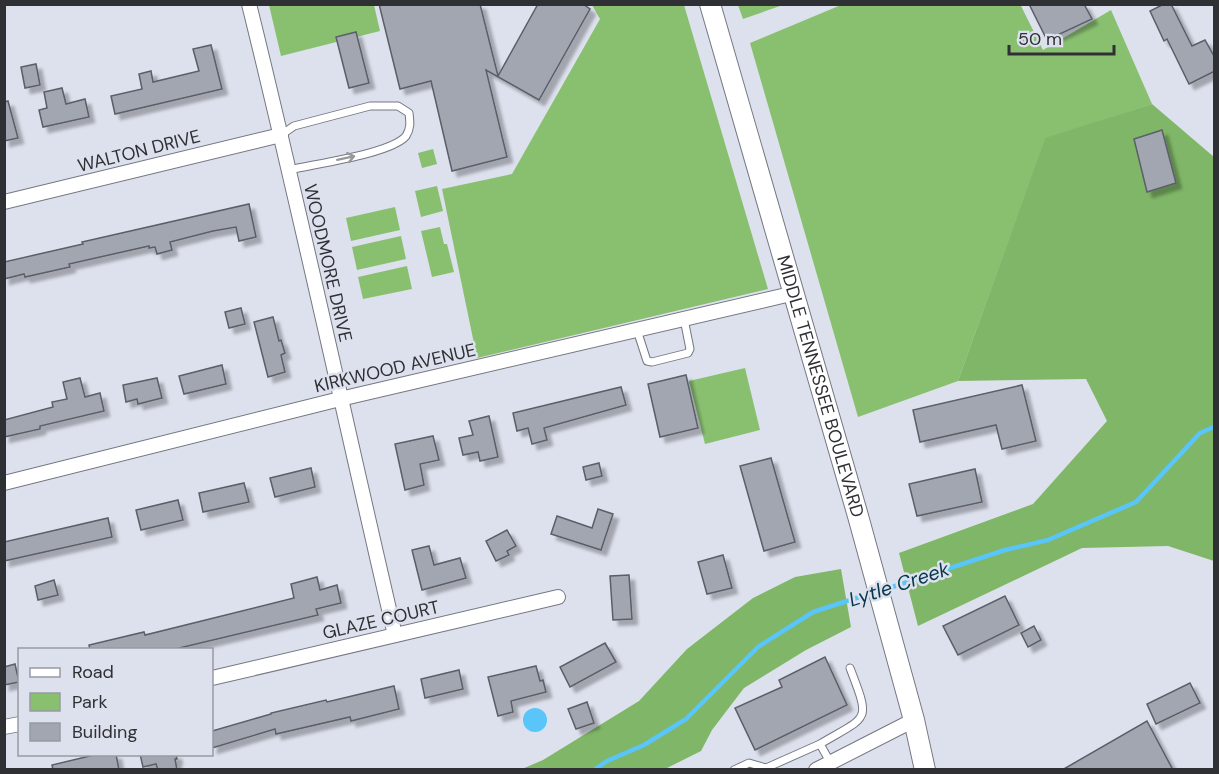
<svg xmlns="http://www.w3.org/2000/svg" width="1219" height="774" font-family="'DM Sans',sans-serif">
<style>
.green{fill:#89c070}
.forest{fill:#80b667}
.water{fill:#59c5f9}
.lines{fill:none;stroke-linecap:round;stroke-linejoin:round}
.stream{stroke:#59c5f9;stroke-width:4.5}
.building{fill:#a2a6b1;stroke:#5a5e67;stroke-width:1.5;filter:url(#shadow)}
.service-casing{stroke:#757882;stroke-width:9}
.minor-casing{stroke:#757882;stroke-width:16}
.secondary-casing{stroke:#757882;stroke-width:22}
.service{stroke:#fff;stroke-width:7}
.minor{stroke:#fff;stroke-width:14}
.secondary{stroke:#fff;stroke-width:20}
.oneway{stroke:#97989a}
.labels{text-anchor:middle;dominant-baseline:central;stroke-width:5;stroke-linejoin:round;paint-order:stroke}
.street-label{font-size:18px;fill:#2f3034;stroke:#dde1ed}
.water-label{font-size:20px;font-style:italic;fill:#05374c;stroke:#dde1ed}
</style>
<defs>
<filter id="shadow"><feDropShadow dx="5.5" dy="5.5" stdDeviation="1.5" flood-color="#0004"/></filter>
</defs>
<rect width="100%" height="100%" fill="#dde1ed"/>
<g class="green">
<polygon points="1020,4 1043,50 1111,10 1152,104 1045,139 958,381 858,417 750,43 841,5"/>
<polygon points="269,5 374,5 380,31 281,56"/>
<polygon points="592,5 684,5 768,289 477,358 442,189 512,174 600,19"/>
<polygon points="738,5 738,4 783,5 743,19"/>
<polygon points="433,149 437,164 422,168 418,153"/>
<polygon points="437,186 443,211 421,217 415,191"/>
<polygon points="395,207 400,230 351,241 346,218"/>
<polygon points="440,227 444,244 447,244 454,272 432,277 421,231"/>
<polygon points="401,236 406,259 357,270 352,247"/>
<polygon points="407,266 412,289 363,299 358,277"/>
<polygon points="745,368 760,430 705,444 689,381"/>
</g>
<g class="forest">
<polygon points="1152,104 1214,157 1214,561 1168,546 1082,548 918,626 899,553 1033,504 1107,421 1086,379 958,381 1045,138"/>
<polygon points="841,569 851,627 806,650 744,688 712,730 701,751 665,769 522,769 543,760 639,701 687,649 753,598 795,577"/>
</g>
<circle class="water" cx="535" cy="720" r="12"/>
<g class="lines">
<g class="stream">
<polyline points="883,590 1005,550 1048,540 1136,502 1200,433 1214,427"/>
<polyline points="594,770 607,761 644,745 686,719 758,647 813,612 875,592"/>
</g>
</g>
<g class="building">
<polygon points="379,4 480,4 498,76 538,4 583,4 590,9 539,100 486,70 507,157 452,171 431,81 400,89"/>
<polygon points="1029,4 1084,4 1092,19 1047,40"/>
<polygon points="1164,4 1171,4 1192,46 1205,40 1215,58 1215,71 1189,84 1167,39 1164,41 1150,11"/>
<polygon points="356,32 369,83 349,88 336,37"/>
<polygon points="211,45 222,89 115,114 111,96 142,89 139,74 151,71 153,82 199,71 193,49"/>
<polygon points="36,64 40,85 25,88 21,67"/>
<polygon points="62,88 66,104 85,99 89,117 43,127 39,110 47,108 44,92"/>
<polygon points="8,101 18,138 4,141 4,102"/>
<polygon points="1162,130 1176,183 1147,192 1134,139"/>
<polygon points="249,204 256,237 239,241 236,227 213,231 170,242 172,250 157,254 155,247 149,248 149,246 69,264 70,267 25,277 24,274 4,279 4,262 83,244 82,242"/>
<polygon points="241,308 245,324 229,328 225,312"/>
<polygon points="273,317 279,341 281,340 285,353 281,355 285,372 268,377 254,322"/>
<polygon points="222,365 226,384 184,394 179,376"/>
<polygon points="686,375 698,428 660,437 648,384"/>
<polygon points="80,378 85,397 100,393 104,411 40,426 40,429 4,437 4,420 53,407 52,402 67,399 63,382"/>
<polygon points="157,378 162,398 138,404 137,399 126,402 123,385"/>
<polygon points="1022,385 1036,441 1002,449 996,425 920,442 913,410"/>
<polygon points="621,387 626,405 544,428 547,440 532,444 528,428 517,431 513,413"/>
<polygon points="489,416 498,457 480,461 478,452 463,455 459,438 473,435 469,421"/>
<polygon points="433,436 439,460 420,464 424,485 405,490 395,444"/>
<polygon points="771,458 795,542 764,551 740,466"/>
<polygon points="599,463 602,476 586,480 583,467"/>
<polygon points="311,468 315,487 275,497 270,478"/>
<polygon points="975,469 982,502 917,516 909,484"/>
<polygon points="244,483 249,502 203,512 199,493"/>
<polygon points="178,500 183,520 141,530 136,510"/>
<polygon points="598,509 613,514 601,550 551,534 557,516 592,528"/>
<polygon points="108,518 112,537 4,561 4,542"/>
<polygon points="507,530 516,546 507,551 509,555 496,561 486,541"/>
<polygon points="429,546 434,565 460,558 466,578 422,590 412,550"/>
<polygon points="723,555 732,588 707,594 698,562"/>
<polygon points="629,575 632,619 613,620 610,576"/>
<polygon points="317,577 320,590 337,585 341,603 316,609 318,615 171,650 90,650 89,645 144,632 145,635 294,598 291,584"/>
<polygon points="54,580 58,595 38,600 35,586"/>
<polygon points="1005,596 1019,625 958,655 943,626"/>
<polygon points="1034,626 1041,640 1028,647 1021,633"/>
<polygon points="605,643 616,662 570,687 560,667"/>
<polygon points="825,657 847,705 755,750 735,708 782,687 779,680"/>
<polygon points="15,664 19,682 4,685 4,667"/>
<polygon points="536,666 540,681 543,680 546,692 511,701 513,712 498,716 488,677"/>
<polygon points="459,670 463,689 425,698 421,679"/>
<polygon points="1190,683 1200,703 1156,724 1147,704"/>
<polygon points="394,686 399,709 351,721 350,717 276,734 275,729 212,748 212,731 271,714 271,713 326,700 327,702"/>
<polygon points="587,702 594,723 576,729 568,709"/>
<polygon points="1147,721 1173,770 1062,770"/>
<polygon points="98,754 116,754 119,770 53,770 52,765"/>
<polygon points="140,754 176,754 177,759 175,759 177,770 158,770 156,764 143,767"/>
</g>
<g class="lines">
<defs>
<g id="service">
<path d="M281 135 294 126 370 106H398L409 113C410 122 411 128 406 136 391 154 313 164 289 170"/>
<polyline points="637,330 647,361 652,362 688,353 690,349 684,319"/>
<path d="M820 744C869 715 871 723 850 668"/>
<polyline points="734,770 749,763 766,768 820,744 830,762"/>
</g>
<g id="minor">
<path d="M249 4C301 214 346 425 395 635"/>
<polyline points="4,202 281,135"/>
<polyline points="4,483 340,399 795,293"/>
<polyline points="212,678 558,597"/>
<polyline points="4,727 20,724"/>
<polyline points="816,770 914,720"/>
</g>
<g id="secondary">
<path id="s1" d="M710 4 858 516 914 720 925 770"/>
</g>
</defs>
<use href="#service" class="service-casing"/>
<use href="#minor" class="minor-casing"/>
<use href="#secondary" class="secondary-casing"/>
<use href="#service" class="service"/>
<use href="#minor" class="minor"/>
<use href="#secondary" class="secondary"/>
</g>
<defs><path id="oneway-shaft" d="M-6 0H5M1.5-3L5.5 0L1.5 3" fill="none" stroke-width="1.6" stroke-linecap="round" stroke-linejoin="round" transform="scale(1.5)"/></defs>
<use class="oneway" href="#oneway-shaft" transform="translate(346 158) rotate(-12)"/>
<g class="labels">
<g class="street-label">
<text transform="translate(139 151) rotate(-14)">WALTON DRIVE</text>
<text transform="translate(328 263) rotate(77)">WOODMORE DRIVE</text>
<text transform="translate(395 368) rotate(-13)">KIRKWOOD AVENUE</text>
<text stroke="none"><textPath href="#s1" startOffset="398">MIDDLE TENNESSEE BOULEVARD</textPath></text>
<text transform="translate(381 620) rotate(-13)">GLAZE COURT</text>
</g>
<g class="water-label">
<text transform="translate(899 584) rotate(-18)">Lytle Creek</text>
</g>
</g>
<rect width="1219" height="774" fill="none" stroke="#2f3034" stroke-width="12"/>
<rect x="18" y="648" width="195" height="108" fill="#dde1ed" stroke="#979aa3" stroke-width="1.5"/>
<rect x="30" y="668" width="30" height="9" fill="#ffffff" stroke="#979aa3" stroke-width="1.5"/>
<text x="72" y="678" font-size="18" fill="#2f3034">Road</text>
<rect x="30" y="693" width="30" height="18" fill="#89c070" stroke="#979aa3" stroke-width="1.5"/>
<text x="72" y="708" font-size="18" fill="#2f3034">Park</text>
<rect x="30" y="723" width="30" height="18" fill="#a2a6b1" stroke="#979aa3" stroke-width="1.5"/>
<text x="72" y="738" font-size="18" fill="#2f3034">Building</text>
<path d="M1009 45v9h105v-9" fill="none" stroke="#2f3034" stroke-width="3"/>
<text x="1018" y="45" font-size="18" fill="#2f3034" stroke="#dde1ed" stroke-width="4.5" paint-order="stroke">50 m</text>
</svg>
